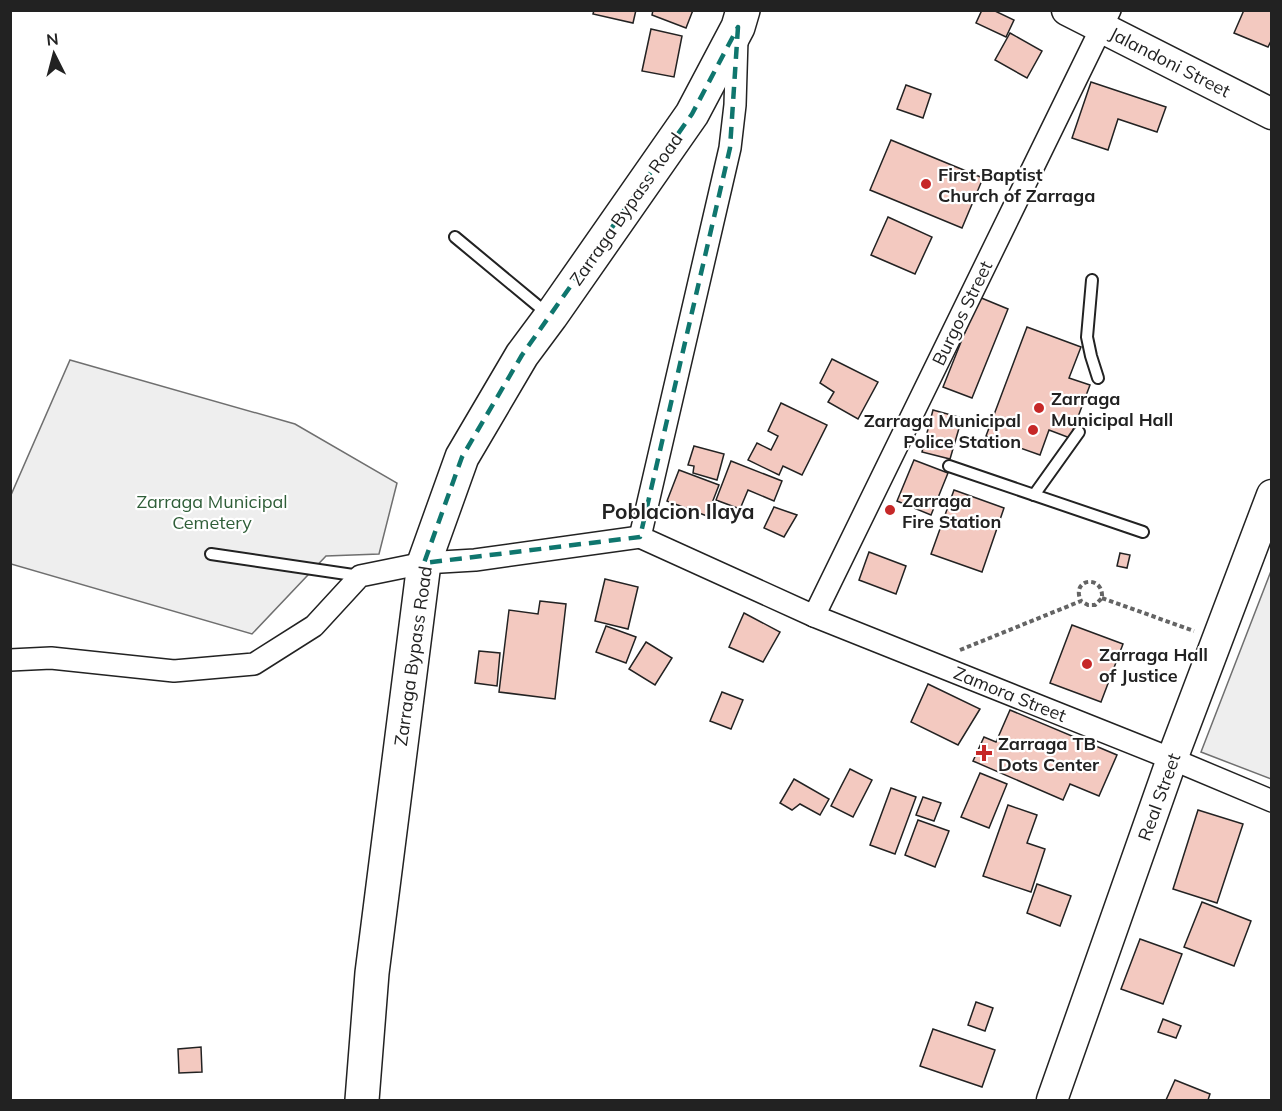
<svg xmlns="http://www.w3.org/2000/svg" width="1282" height="1111" font-family="Mulish,sans-serif">
<style>
.green{fill:#eee;stroke:#6f6f6f;stroke-width:1.5}
.building{fill:#f3c9c0;stroke:#222;stroke-width:1.5}
.lines{fill:none;stroke-linecap:round;stroke-linejoin:round}
.lane-casing{stroke:#222;stroke-width:14}
.street-casing{stroke:#222;stroke-width:24}
.secondary-casing{stroke:#222;stroke-width:33}
.primary-casing{stroke:#222;stroke-width:36}
.path{stroke:#646464;stroke-width:4;stroke-dasharray:4.5 3;stroke-linecap:butt}
.lane{stroke:#fff;stroke-width:10}
.street{stroke:#fff;stroke-width:21}
.secondary{stroke:#fff;stroke-width:30}
.primary{stroke:#fff;stroke-width:33}
.marked{fill:none;stroke:#0f766e;stroke-width:4.5;stroke-dasharray:12 8;stroke-linejoin:round}
.poi-dot{fill:#c62828;stroke:#fff;stroke-width:2}
.labels{text-anchor:middle;dominant-baseline:central;stroke-width:4.5;stroke-linejoin:round;paint-order:stroke}
.street-label{font-size:18px;fill:#222;stroke:#fff}
.poi-label{font-size:18px;font-weight:bold;fill:#222;stroke:#fff;text-anchor:start}
.park-label{font-size:18px;fill:#2f5e38;stroke:#fff}
.quarter-label{font-size:21px;font-weight:bold;fill:#222;stroke:#fff}
</style>
<rect width="100%" height="100%" fill="#fff"/>
<g class="green">
<polygon points="70,360 295,424 397,483 379,554 326,556 252,634 11,564 11,495"/>
<polygon points="1271,571 1271,779 1201,752"/>
</g>
<g class="building">
<polygon points="594,10 636,10 633,23 593,14"/>
<polygon points="653,10 693,10 686,28 652,15"/>
<polygon points="982,10 993,10 1014,20 1006,37 976,23"/>
<polygon points="1244,10 1267,10 1272,12 1272,39 1268,47 1234,33"/>
<polygon points="651,29 682,36 674,77 642,71"/>
<polygon points="1010,33 1042,51 1027,78 995,60"/>
<polygon points="1091,82 1166,107 1157,132 1118,119 1108,150 1072,138"/>
<polygon points="906,85 931,94 923,118 897,109"/>
<polygon points="891,140 983,178 962,228 870,190"/>
<polygon points="888,217 932,237 915,274 871,255"/>
<polygon points="979,297 1008,309 972,398 943,387"/>
<polygon points="1027,327 1081,347 1069,378 1090,385 1070,438 1049,430 1040,455 986,436"/>
<polygon points="832,359 878,382 858,419 828,402 834,392 820,383"/>
<polygon points="781,403 827,425 802,475 783,466 779,475 748,460 757,443 771,450 778,436 768,431"/>
<polygon points="933,410 962,418 950,459 922,452"/>
<polygon points="694,446 724,454 717,480 693,473 694,466 688,465"/>
<polygon points="914,460 948,473 931,515 897,501"/>
<polygon points="731,461 782,481 774,501 748,490 740,509 716,500"/>
<polygon points="679,470 719,485 707,516 667,501"/>
<polygon points="954,490 1004,508 982,572 931,554"/>
<polygon points="774,507 797,515 784,537 764,528"/>
<polygon points="869,552 906,566 896,594 859,580"/>
<polygon points="1120,553 1130,555 1127,568 1117,566"/>
<polygon points="605,579 638,587 628,629 595,621"/>
<polygon points="540,601 566,604 555,699 499,692 509,610 538,614"/>
<polygon points="744,613 780,632 763,662 729,647"/>
<polygon points="1072,625 1123,644 1101,702 1050,683"/>
<polygon points="606,626 636,637 626,663 596,652"/>
<polygon points="646,642 672,658 655,685 629,669"/>
<polygon points="479,651 500,653 497,686 475,683"/>
<polygon points="928,684 980,709 958,745 911,722"/>
<polygon points="722,692 743,700 731,729 710,721"/>
<polygon points="1010,710 1117,755 1099,796 1070,784 1063,800 973,761 984,737 996,742"/>
<polygon points="850,769 872,780 853,817 831,806"/>
<polygon points="980,773 1007,784 989,828 961,817"/>
<polygon points="794,779 829,799 820,815 800,804 792,810 780,803"/>
<polygon points="891,788 916,797 895,854 870,845"/>
<polygon points="923,797 941,803 934,821 916,815"/>
<polygon points="1008,805 1037,815 1027,843 1045,849 1031,892 983,876"/>
<polygon points="1198,810 1243,824 1217,903 1173,889"/>
<polygon points="918,820 949,831 935,867 905,855"/>
<polygon points="1037,884 1071,896 1060,926 1027,913"/>
<polygon points="1202,902 1251,921 1234,966 1184,947"/>
<polygon points="1140,939 1182,954 1163,1004 1121,989"/>
<polygon points="976,1002 993,1008 985,1031 968,1025"/>
<polygon points="1163,1019 1181,1026 1176,1038 1158,1032"/>
<polygon points="933,1029 995,1050 982,1087 920,1066"/>
<polygon points="201,1047 202,1072 179,1073 178,1049"/>
<polygon points="1175,1080 1210,1094 1208,1100 1166,1100"/>
</g>
<g class="lines">
<defs>
<g id="lane">
<polyline points="455,237 549,315"/>
<polyline points="1092,280 1087,337 1091,356 1098,378"/>
<polyline points="949,466 1143,532"/>
<polyline points="1034,495 1079,432"/>
<polyline points="211,554 360,576"/>
</g>
<g id="street">
<polyline points="737,39 735,105 730,148 640,537 814,616 1172,759 1272,801"/>
<polyline points="814,616 1110,10"/>
<polyline points="10,660 51,658 174,671 254,664 314,626 360,576 424,563 475,560 640,537"/>
</g>
<g id="secondary">
<polyline points="1067,10 1272,114"/>
<polyline points="1052,1100 1172,759 1272,495"/>
</g>
<polyline id="primary" points="362,1100 372,973 424,563 462,457 522,355 551,316 692,114 738,27 743,10"/>
</defs>
<use href="#lane" class="lane-casing"/>
<use href="#street" class="street-casing"/>
<use href="#secondary" class="secondary-casing"/>
<use href="#primary" class="primary-casing"/>
<g class="path">
<polyline points="1102,598 1194,631"/>
<path d="M960 650 1081 601 1088 605H1095L1102 598C1104 574 1070 578 1081 601"/>
</g>
<use href="#lane" class="lane"/>
<use href="#street" class="street"/>
<use href="#secondary" class="secondary"/>
<use href="#primary" class="primary"/>
</g>
<path class="marked" d="M738 27 730 148 640 537 424 563 462 457 522 355 692 114Z"/>
<g class="poi-dot">
<circle cx="926" cy="184" r="6"/>
<circle cx="1039" cy="408" r="6"/>
<circle cx="1033" cy="430" r="6"/>
<circle cx="890" cy="510" r="6"/>
<circle cx="1087" cy="664" r="6"/>
<path d="M981 744h6v6h6v6h-6v6h-6v-6h-6v-6h6z"/>
</g>
<g class="labels">
<g class="street-label">
<text transform="translate(1170 62) rotate(27)">Jalandoni Street</text>
<text transform="translate(626 209) rotate(-55)">Zarraga Bypass Road</text>
<text transform="translate(962 313) rotate(-64)">Burgos Street</text>
<text transform="translate(413 656) rotate(-82)">Zarraga Bypass Road</text>
<text transform="translate(1010 694) rotate(22)">Zamora Street</text>
<text transform="translate(1159 797) rotate(-70)">Real Street</text>
</g>
<g class="poi-label">
<text x="938" y="174">First Baptist<tspan x="938" dy="21">Church of Zarraga</tspan></text>
<text x="1051" y="398">Zarraga<tspan x="1051" dy="21">Municipal Hall</tspan></text>
<text x="1021" y="420" text-anchor="end">Zarraga Municipal<tspan x="1021" dy="21">Police Station</tspan></text>
<text x="902" y="500">Zarraga<tspan x="902" dy="21">Fire Station</tspan></text>
<text x="1099" y="654">Zarraga Hall<tspan x="1099" dy="21">of Justice</tspan></text>
<text x="998" y="743">Zarraga TB<tspan x="998" dy="21">Dots Center</tspan></text>
</g>
<g class="park-label">
<text x="212" y="501">Zarraga Municipal<tspan x="212" dy="21">Cemetery</tspan></text>
</g>
<g class="quarter-label">
<text x="678" y="511">Poblacion Ilaya</text>
</g>
</g>
<rect width="1282" height="1111" fill="none" stroke="#222222" stroke-width="24"/>
<g transform="translate(54 54) rotate(354)" stroke="#ffffff" stroke-width="4.5" paint-order="stroke">
<path d="M0-4.5L10 22L0 15L-10 22Z" fill="#222222"/>
<text y="-9" font-size="16" font-weight="bold" text-anchor="middle" fill="#222222">N</text>
</g>
</svg>
